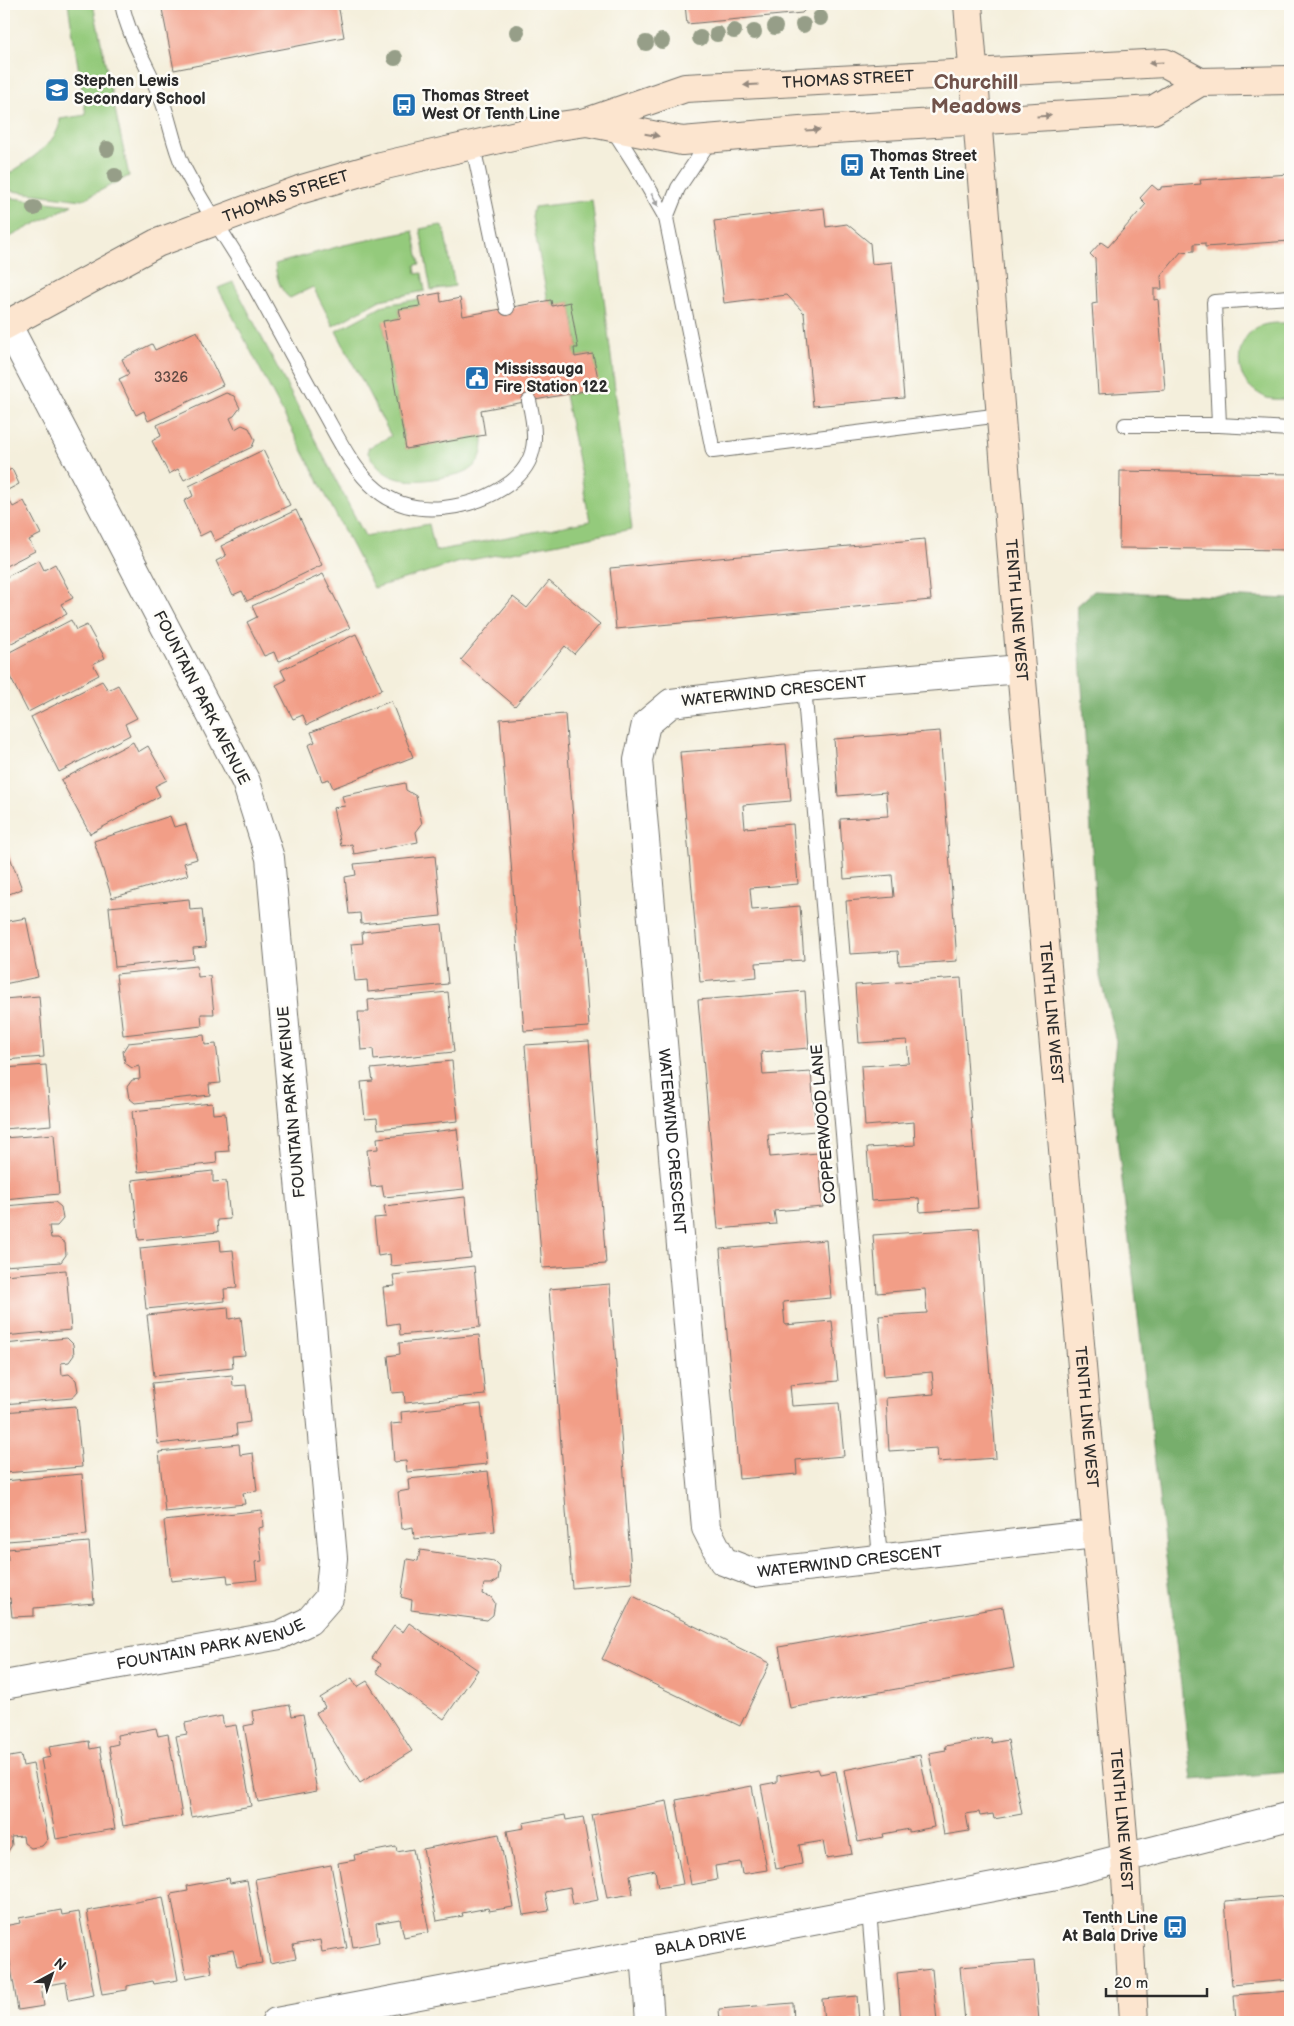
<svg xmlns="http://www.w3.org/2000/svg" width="1294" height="2026" font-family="'Balsamiq Sans',sans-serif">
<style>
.green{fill:#94ca7c;stroke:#607a54}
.forest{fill:#77ae6c;stroke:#516c4c}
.building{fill:#f29e87}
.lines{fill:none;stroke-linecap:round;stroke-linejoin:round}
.lane-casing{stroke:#717069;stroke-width:16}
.street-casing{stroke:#717069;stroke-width:30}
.secondary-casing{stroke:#717069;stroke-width:30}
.lane{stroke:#fff;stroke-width:14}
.street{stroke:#fff;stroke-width:28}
.secondary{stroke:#fce5cf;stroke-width:28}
.tree{fill:#969e88}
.oneway{fill:#94887d}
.oneway2{fill:#a0a0a0}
.labels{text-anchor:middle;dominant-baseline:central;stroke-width:5;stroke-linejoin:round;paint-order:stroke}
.number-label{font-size:14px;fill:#5d4842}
.street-label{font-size:16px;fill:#2b2b2b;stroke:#fdfcf7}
.poi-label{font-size:16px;font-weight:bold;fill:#2b2b2b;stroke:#fdfcf7;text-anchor:start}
.district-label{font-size:21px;font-weight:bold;fill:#71534b;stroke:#fdfcf7}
</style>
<rect width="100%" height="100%" fill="#fdfcf7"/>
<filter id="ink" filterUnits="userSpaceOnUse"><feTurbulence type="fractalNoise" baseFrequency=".02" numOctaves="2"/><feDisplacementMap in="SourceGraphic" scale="10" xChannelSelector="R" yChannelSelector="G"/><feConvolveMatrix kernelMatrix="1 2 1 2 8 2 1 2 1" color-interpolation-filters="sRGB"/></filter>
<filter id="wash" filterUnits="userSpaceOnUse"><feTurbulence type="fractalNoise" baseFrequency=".0096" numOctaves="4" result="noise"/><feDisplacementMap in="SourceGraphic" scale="20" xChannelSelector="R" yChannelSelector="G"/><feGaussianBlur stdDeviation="1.12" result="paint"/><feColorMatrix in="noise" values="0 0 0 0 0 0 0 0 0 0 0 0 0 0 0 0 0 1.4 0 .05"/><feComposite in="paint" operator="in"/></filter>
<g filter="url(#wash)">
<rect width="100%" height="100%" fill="#f4efdc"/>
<g class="green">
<path d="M68 4H93L129 176 82 200 4 190V177C22 165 60 143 60 119L86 115Z"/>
<polygon points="4,197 72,205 4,240"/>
<polygon points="592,200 632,529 460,562 374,588 218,288 233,282 365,536 429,524 435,551 590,521 565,395 599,388 593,354 575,357 574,348 578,347 570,302 552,306 551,300 548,301 532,217 534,207"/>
<polygon points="441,225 444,230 455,286 431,290 420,229"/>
<path d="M413 231 420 264 415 265 416 274 422 273 425 291 380 300 333 326 313 287 290 298C280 292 276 275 275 264L344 245Z"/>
<path d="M419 299 420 306 399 309 401 318 383 322 406 449 483 435C483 446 483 456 476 464 469 473 455 475 444 477 413 483 385 485 368 453V448L391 436 336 331 385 305Z"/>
<path d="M1290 323V399C1283 399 1274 400 1267 398 1260 395 1251 389 1246 382 1235 367 1238 341 1253 330 1263 322 1278 323 1290 323Z"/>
</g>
<polygon class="forest" points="1094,591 1290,599 1290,1772 1192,1780 1111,1086 1116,1041 1100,977 1077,606"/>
<g id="blocks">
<g class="building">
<polygon points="161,4 338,4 344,37 174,70"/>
<polygon points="685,4 810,4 802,13 687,24"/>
<polygon points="1290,174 1290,241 1205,247 1205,243 1194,244 1194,251 1181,252 1161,276 1162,289 1154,289 1154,300 1158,299 1165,390 1098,394 1092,304 1097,303 1095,259 1090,254 1101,242 1108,247 1146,204 1140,198 1152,185 1158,190 1161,189 1161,187 1201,184 1200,180"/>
<polygon points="824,208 826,227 847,224 870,243 872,264 892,262 904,398 813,406 804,313 787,295 724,303 714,221"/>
<polygon points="440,293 441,302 460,298 463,316 551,300 552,306 570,302 578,348 574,348 575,357 593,354 600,388 481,410 485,435 406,449 383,321 401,318 399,309 420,306 418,297"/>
<polygon points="197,331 223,385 148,421 144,411 136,415 119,379 129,374 122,359 152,344 155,350"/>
<polygon points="226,393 234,396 240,408 234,416 230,418 235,429 242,425 249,428 255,440 252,447 184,480 178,469 169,474 152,441 161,436 157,425"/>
<polygon points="263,450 290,505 215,541 210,531 200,536 184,501 193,496 189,486"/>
<polygon points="4,463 7,471 12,469 19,484 4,492"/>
<polygon points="1120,471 1290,474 1290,550 1119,548"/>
<polygon points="7,496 13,507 24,501 41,534 29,540 35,551 4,567 4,498"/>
<polygon points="296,510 322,565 247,601 242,591 233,595 216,561 226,556 221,546"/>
<polygon points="925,539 931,600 616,629 610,568"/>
<polygon points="39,560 44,570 55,564 73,598 61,604 67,614 4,647 4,578"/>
<polygon points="323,574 350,628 278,662 274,652 264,656 247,622 257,617 252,606"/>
<polygon points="549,581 600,624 574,654 565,646 515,706 461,660 513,597 527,608"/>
<polygon points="71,620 76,630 87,625 105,658 93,664 99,675 28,712 4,665 4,655"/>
<polygon points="356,634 382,689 307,725 303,715 293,719 276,685 286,680 281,670"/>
<polygon points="102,681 108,690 118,685 137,718 125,724 130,735 59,772 31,717"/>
<polygon points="391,701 413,757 333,788 329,779 322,781 308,745 315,742 311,732"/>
<polygon points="565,714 589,1027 524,1031 500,719"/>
<polygon points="940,731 957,961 899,965 898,951 850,954 846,901 894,897 892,875 844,879 840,819 888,816 886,792 838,796 834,739"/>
<polygon points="133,742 138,752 148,746 167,780 155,786 160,796 90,834 61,780"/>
<polygon points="786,744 791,801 743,805 745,828 793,824 798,884 750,888 752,910 800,906 804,960 756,963 757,977 700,982 680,752"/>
<polygon points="405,783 406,790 416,796 422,824 416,832 418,842 354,854 352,844 341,846 333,808 345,806 342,796"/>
<polygon points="170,816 174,827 186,824 197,859 184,863 188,875 112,898 94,841"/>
<polygon points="4,841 22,889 4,896"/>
<polygon points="435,856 441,916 361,924 360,913 349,914 345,877 356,875 354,864"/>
<polygon points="189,899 190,910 202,909 206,947 193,948 194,959 115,967 109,907"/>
<polygon points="26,918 38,977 4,984 4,922"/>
<polygon points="442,924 448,984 368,992 367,980 355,981 351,944 363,943 362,932"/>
<polygon points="197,966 198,977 210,976 214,1014 201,1014 202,1026 123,1035 116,974"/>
<polygon points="961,978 978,1208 920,1212 919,1198 871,1201 867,1148 915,1145 914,1122 865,1126 861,1066 909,1063 907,1040 859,1043 855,985"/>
<polygon points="805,991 809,1048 761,1052 763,1075 811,1072 816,1131 768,1135 770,1157 818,1153 823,1207 774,1211 776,1224 718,1229 698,1000"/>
<polygon points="448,992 454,1052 374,1060 373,1049 361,1050 358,1012 369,1012 368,1000"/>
<polygon points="39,996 44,1057 4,1060 4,999"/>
<polygon points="204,1035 205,1045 216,1044 221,1083 209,1084 210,1095 135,1103 129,1098 127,1087 132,1080 140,1079 139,1066 132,1068 125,1063 123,1051 128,1043"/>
<polygon points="589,1041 606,1264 542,1268 525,1045"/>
<polygon points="452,1061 458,1121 378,1129 377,1118 365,1119 361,1082 373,1081 371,1069"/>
<polygon points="46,1065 51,1125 4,1129 4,1068"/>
<polygon points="212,1103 213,1114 225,1113 229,1151 216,1152 217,1163 138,1172 132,1111"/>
<polygon points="457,1129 464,1189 384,1197 382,1186 371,1187 367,1150 378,1149 377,1138"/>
<polygon points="54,1134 59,1194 4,1199 4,1138"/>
<polygon points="213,1171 213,1182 226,1181 230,1219 217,1220 218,1232 139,1240 132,1180"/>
<polygon points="465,1197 471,1258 391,1266 390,1254 378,1256 374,1218 386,1217 384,1206"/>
<polygon points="55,1202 61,1207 63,1219 57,1226 49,1226 51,1238 58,1238 65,1243 66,1255 61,1262 4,1266 4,1206"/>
<polygon points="979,1228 996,1458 938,1462 937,1448 889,1451 886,1398 934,1394 932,1372 884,1376 879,1316 927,1313 925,1289 877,1293 873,1235"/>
<polygon points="220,1240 221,1251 233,1250 237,1288 224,1289 225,1301 146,1309 140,1248"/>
<polygon points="826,1240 831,1298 783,1302 785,1325 832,1321 838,1381 790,1385 792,1406 839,1403 844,1456 796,1460 797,1474 739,1479 720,1249"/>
<polygon points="474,1266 480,1327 400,1335 399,1323 387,1325 383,1287 395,1286 393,1275"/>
<polygon points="66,1270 71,1330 4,1336 4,1275"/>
<polygon points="610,1284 632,1583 572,1588 549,1289"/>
<polygon points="228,1307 229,1319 241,1317 245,1355 232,1356 233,1368 154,1376 147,1315"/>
<polygon points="479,1335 485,1395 405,1403 404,1392 392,1393 388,1356 400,1354 399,1343"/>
<polygon points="67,1338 73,1344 74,1355 69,1362 61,1363 62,1375 69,1374 76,1380 78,1391 72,1398 4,1404 4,1344"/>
<polygon points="232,1375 233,1386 246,1385 250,1422 236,1424 237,1435 158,1444 152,1383"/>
<polygon points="481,1404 487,1464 407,1472 406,1461 394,1462 391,1424 402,1423 401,1412"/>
<polygon points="76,1406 82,1467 4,1473 4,1412"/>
<polygon points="239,1444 240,1455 253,1453 257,1491 243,1493 245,1504 165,1512 159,1452"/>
<polygon points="488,1471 495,1531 414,1539 413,1527 402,1529 398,1492 409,1490 408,1479"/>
<polygon points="82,1474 87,1535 7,1541 6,1530 4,1531 4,1481"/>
<polygon points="262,1510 263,1527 258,1528 262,1561 255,1562 257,1580 228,1583 227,1575 171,1581 164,1521"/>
<polygon points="89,1542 94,1603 34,1608 34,1616 12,1617 10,1598 4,1599 4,1560 8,1560 7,1549"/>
<polygon points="420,1550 494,1561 500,1567 498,1580 491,1584 484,1584 482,1594 491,1597 495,1603 493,1615 487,1620 411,1610 412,1600 401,1597 407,1559 418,1561"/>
<polygon points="633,1596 770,1663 740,1726 602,1659"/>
<polygon points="1003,1607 1014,1668 790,1708 779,1647"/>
<polygon points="409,1623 478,1670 444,1719 376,1672 381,1664 372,1658 394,1626 403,1632"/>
<polygon points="352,1678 357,1687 367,1681 412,1751 360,1783 316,1713 325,1707 320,1698"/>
<polygon points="290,1705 292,1716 303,1714 317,1791 258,1802 244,1726 254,1724 252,1711"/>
<polygon points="222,1716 224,1727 236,1725 251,1806 191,1817 176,1736 187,1734 185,1723"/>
<polygon points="156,1728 158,1736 168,1734 182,1816 123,1826 109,1746 118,1744 117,1735"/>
<polygon points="991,1738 992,1743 1008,1740 1022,1814 994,1819 993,1814 980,1816 979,1812 966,1814 969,1831 944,1835 929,1753 946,1750 945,1746"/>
<polygon points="89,1741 90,1749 100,1747 115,1829 56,1839 41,1759 51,1757 49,1747"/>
<polygon points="21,1755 23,1766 33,1764 48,1839 42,1846 31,1848 24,1843 23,1836 11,1837 12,1845 7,1853 4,1854 4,1758"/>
<polygon points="920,1755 934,1827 909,1832 909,1829 883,1834 884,1837 858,1842 844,1770"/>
<polygon points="818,1769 820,1774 836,1771 852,1854 826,1858 823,1841 799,1845 802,1864 776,1869 761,1785 777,1782 777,1776"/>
<polygon points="752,1786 767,1870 742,1874 740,1862 715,1866 717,1880 691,1885 676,1800"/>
<polygon points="667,1801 683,1884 658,1888 655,1870 630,1875 633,1894 607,1898 592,1815"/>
<polygon points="565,1815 566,1820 583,1817 598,1900 573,1905 570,1887 559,1889 545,1892 549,1911 523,1915 507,1831 524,1828 523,1823"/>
<polygon points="499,1834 513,1907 489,1911 488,1908 462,1913 463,1916 437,1921 423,1849"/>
<polygon points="396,1847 397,1852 413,1849 429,1932 404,1937 400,1919 376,1923 379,1942 353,1947 338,1863 355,1860 354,1855"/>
<polygon points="331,1865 347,1948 322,1952 320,1940 293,1945 296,1958 270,1963 255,1879"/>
<polygon points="229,1878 230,1883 247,1880 262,1963 237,1967 233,1950 209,1954 212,1973 186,1978 171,1894 188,1891 187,1886"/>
<polygon points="1289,1896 1290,1980 1232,1985 1225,1901"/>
<polygon points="163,1897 178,1980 154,1984 153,1981 127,1986 127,1990 102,1994 87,1911"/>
<polygon points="61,1910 62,1915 79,1912 94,1995 69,2000 66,1982 41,1986 44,2006 18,2010 4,1926 20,1923 19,1918"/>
<polygon points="1034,1961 1039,2021 965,2022 960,1967"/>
<polygon points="932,1969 937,2022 901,2022 897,1973"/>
<polygon points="1290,1991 1290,2022 1236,2022 1234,1995"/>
<polygon points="857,1996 859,2022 824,2022 822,1999"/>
<polygon points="793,2003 794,2022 720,2022 719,2009"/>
</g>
</g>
</g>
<g filter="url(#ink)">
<use href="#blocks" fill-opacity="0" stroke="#717069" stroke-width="1"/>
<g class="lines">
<defs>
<g id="lane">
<path d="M122 4C129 39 148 66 161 98 170 120 173 145 183 166 201 202 225 236 246 271 259 294 271 317 284 340 297 364 310 389 324 413 339 440 353 470 377 490 414 521 474 509 510 483 539 461 537 434 529 401"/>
<polyline points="612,128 635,164 666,218 678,188 711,139"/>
<polyline points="473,146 507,308"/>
<polyline points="666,218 713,451 1001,415"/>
<polyline points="1290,297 1214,302 1219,425 1290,429"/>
<polyline points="1125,425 1219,425"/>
<polyline points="804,687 880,1558"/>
<polyline points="869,1910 878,2022"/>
</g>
<g id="street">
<path id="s1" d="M1021 669 804 687 671 703 646 724 638 760 706 1528 723 1561 754 1573 1095 1534"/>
<path id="s2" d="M4 1685 280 1635 309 1621 329 1598 333 1558 270 858 246 782 7 324"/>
<polyline points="645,1952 650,2022"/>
<path id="s3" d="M276 2022 1057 1875 1290 1816"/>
</g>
<g id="secondary">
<path id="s4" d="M968 4 1021 669 1125 1858 1134 2022"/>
<polyline points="587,122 682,141 800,131 1153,110 1200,82 1290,80"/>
<path id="s5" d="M4 326 157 243 299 190 381 166 552 127 587 122 685 88 1165 63 1200 82"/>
</g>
</defs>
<use href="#lane" class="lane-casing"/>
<use href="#street" class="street-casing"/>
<use href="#secondary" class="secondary-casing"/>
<use href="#lane" class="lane"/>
<use href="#street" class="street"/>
<use href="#secondary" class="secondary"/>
</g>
<g class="tree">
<circle cx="820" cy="18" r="8"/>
<circle cx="803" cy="25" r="8"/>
<circle cx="775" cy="27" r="8"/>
<circle cx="734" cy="31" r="8"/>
<circle cx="517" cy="32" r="8"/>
<circle cx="754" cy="32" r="8"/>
<circle cx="717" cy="34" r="8"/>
<circle cx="700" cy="38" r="8"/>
<circle cx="662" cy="41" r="8"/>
<circle cx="646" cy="43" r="8"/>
<circle cx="395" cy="58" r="8"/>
<circle cx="107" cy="149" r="8"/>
<circle cx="115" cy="176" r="8"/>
<circle cx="34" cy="208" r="8"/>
</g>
<defs><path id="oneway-solid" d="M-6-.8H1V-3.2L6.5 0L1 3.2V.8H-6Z" transform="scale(1.25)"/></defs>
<g class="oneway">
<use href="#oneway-solid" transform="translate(1156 63) rotate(177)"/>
<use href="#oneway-solid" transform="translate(751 85) rotate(177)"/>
<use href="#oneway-solid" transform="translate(1044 116) rotate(-3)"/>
<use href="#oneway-solid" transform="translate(813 130) rotate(-3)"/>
<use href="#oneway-solid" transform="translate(652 135) rotate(10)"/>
</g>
<use class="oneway2" href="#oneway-solid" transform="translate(655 200) rotate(61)"/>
</g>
<defs>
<symbol id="school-square" viewBox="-11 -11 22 22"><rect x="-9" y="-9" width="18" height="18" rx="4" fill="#1f6fb2" stroke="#fdfcf7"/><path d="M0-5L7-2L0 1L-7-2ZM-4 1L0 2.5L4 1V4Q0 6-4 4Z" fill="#fff"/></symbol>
<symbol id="bus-square" viewBox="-11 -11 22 22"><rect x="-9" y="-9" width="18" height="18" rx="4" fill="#1f6fb2" stroke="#fdfcf7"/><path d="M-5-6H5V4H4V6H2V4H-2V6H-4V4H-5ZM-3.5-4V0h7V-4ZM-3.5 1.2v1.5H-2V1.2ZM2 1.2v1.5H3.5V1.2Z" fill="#fff"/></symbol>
<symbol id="civic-square" viewBox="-11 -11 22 22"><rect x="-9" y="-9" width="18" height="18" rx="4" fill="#1f6fb2" stroke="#fdfcf7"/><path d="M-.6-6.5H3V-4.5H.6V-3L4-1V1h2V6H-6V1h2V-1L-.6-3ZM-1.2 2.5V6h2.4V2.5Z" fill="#fff"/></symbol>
</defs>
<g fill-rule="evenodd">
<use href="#school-square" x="43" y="76" width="28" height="28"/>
<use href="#bus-square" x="390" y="91" width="28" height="28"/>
<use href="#bus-square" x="838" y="151" width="28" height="28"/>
<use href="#civic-square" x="463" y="364" width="28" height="28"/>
<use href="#bus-square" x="1161" y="1913" width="28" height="28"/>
</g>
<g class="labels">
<g class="number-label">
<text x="171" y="377">3326</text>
</g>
<g class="street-label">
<text stroke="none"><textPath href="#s5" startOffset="889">THOMAS STREET</textPath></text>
<text stroke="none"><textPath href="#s5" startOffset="311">THOMAS STREET</textPath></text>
<text stroke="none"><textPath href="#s4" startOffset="608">TENTH LINE WEST</textPath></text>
<text transform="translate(774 692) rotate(-6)">WATERWIND CRESCENT</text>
<text transform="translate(201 698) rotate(63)">FOUNTAIN PARK AVENUE</text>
<text stroke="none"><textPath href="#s4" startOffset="1012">TENTH LINE WEST</textPath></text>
<text transform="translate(292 1102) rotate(-95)">FOUNTAIN PARK AVENUE</text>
<text transform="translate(824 1124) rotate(-95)">COPPERWOOD LANE</text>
<text stroke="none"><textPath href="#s1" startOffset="804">WATERWIND CRESCENT</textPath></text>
<text stroke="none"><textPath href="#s4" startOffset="1418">TENTH LINE WEST</textPath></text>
<text stroke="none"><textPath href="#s1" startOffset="1359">WATERWIND CRESCENT</textPath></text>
<text stroke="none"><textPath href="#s2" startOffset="211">FOUNTAIN PARK AVENUE</textPath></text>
<text stroke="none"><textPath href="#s4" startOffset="1822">TENTH LINE WEST</textPath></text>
<text stroke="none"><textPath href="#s3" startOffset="432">BALA DRIVE</textPath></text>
</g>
<g class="poi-label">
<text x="74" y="81">Stephen Lewis<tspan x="74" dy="18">Secondary School</tspan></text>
<text x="422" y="96">Thomas Street<tspan x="422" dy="18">West Of Tenth Line</tspan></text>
<text x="870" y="156">Thomas Street<tspan x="870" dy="18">At Tenth Line</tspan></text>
<text x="494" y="369">Mississauga<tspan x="494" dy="18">Fire Station 122</tspan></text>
<text x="1158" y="1918" text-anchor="end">Tenth Line<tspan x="1158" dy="18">At Bala Drive</tspan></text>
</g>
<g class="district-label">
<text x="976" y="82">Churchill<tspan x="976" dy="24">Meadows</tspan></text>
</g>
</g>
<rect width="1294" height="2026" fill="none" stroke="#fdfcf7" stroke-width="20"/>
<g transform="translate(52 1974) rotate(40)" stroke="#fdfcf7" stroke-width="4" paint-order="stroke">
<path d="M0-4L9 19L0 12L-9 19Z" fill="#2b2b2b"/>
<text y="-8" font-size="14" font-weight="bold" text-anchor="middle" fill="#2b2b2b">N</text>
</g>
<path d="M1106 1988v8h101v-8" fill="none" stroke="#2b2b2b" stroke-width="2.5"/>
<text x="1114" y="1988" font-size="15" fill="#2b2b2b" stroke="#fdfcf7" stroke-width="4" paint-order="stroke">20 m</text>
</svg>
